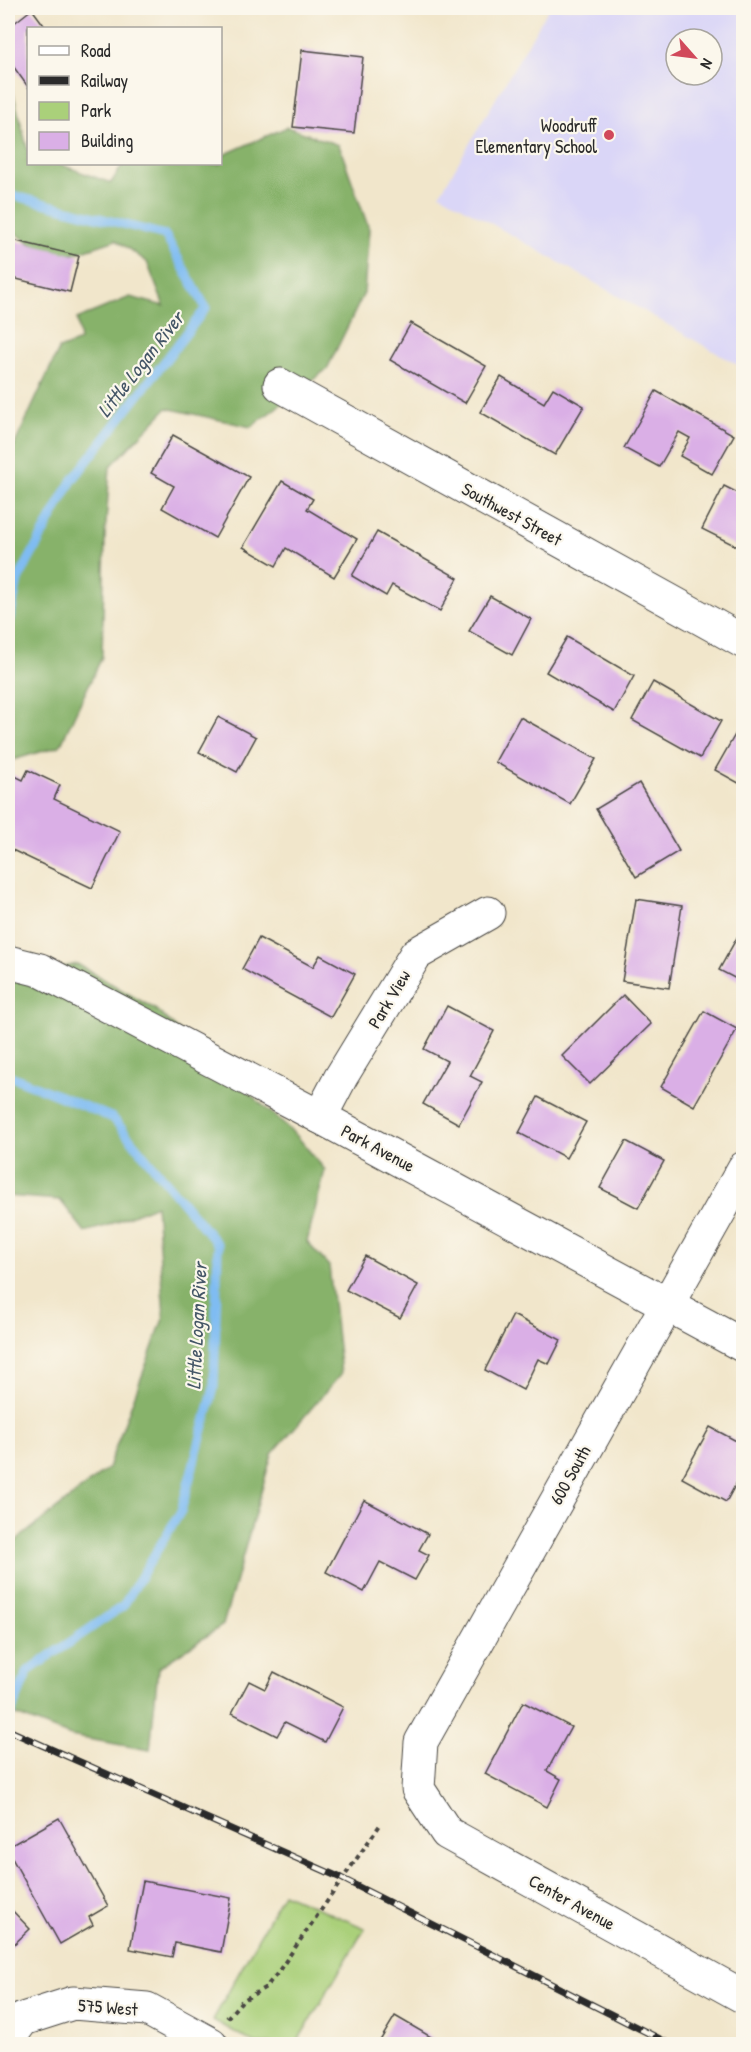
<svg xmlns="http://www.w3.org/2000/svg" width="751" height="2052" font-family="'Patrick Hand',sans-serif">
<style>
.built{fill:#dad6f7;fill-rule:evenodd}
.green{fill:#aad07a;stroke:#6a7e52;stroke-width:1.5}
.forest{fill:#87b26a;stroke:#596e4a;stroke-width:1.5}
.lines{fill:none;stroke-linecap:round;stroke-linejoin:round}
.stream{stroke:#7fbcf2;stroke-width:9}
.building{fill:#daafe6}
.minor-casing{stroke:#494743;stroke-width:35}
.path{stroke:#494743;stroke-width:4;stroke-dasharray:4.5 4.5;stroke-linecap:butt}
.minor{stroke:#fff;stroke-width:33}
.rail-casing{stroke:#2b2b2b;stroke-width:7}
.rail{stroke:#fbf7ec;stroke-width:4.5;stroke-dasharray:14;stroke-linecap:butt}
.poi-dot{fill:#d1495b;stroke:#fbf7ec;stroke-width:2}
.labels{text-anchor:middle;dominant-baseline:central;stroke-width:4.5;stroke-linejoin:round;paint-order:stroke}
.poi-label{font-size:18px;fill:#2b2b2b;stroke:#fbf7ec;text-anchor:end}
.street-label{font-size:18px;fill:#2b2b2b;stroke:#fbf7ec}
.water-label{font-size:20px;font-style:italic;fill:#445667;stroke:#fbf7ec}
</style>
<rect width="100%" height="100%" fill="#fbf7ec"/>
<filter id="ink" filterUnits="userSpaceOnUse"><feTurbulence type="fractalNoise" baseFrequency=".0167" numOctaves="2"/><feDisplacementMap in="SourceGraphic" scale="12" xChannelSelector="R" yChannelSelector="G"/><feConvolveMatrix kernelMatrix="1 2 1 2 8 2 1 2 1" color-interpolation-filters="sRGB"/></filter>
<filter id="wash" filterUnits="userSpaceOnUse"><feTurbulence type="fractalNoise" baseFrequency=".008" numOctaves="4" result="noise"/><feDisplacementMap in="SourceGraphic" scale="24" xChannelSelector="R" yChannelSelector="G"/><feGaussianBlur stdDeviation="1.35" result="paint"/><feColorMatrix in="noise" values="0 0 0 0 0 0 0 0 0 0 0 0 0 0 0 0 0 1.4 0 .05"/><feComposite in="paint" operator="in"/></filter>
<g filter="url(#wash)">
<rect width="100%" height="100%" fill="#f1e6cb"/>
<path class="built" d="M549 8H743V368L440 194ZM676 39H712V75H676Z"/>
<polygon class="green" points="283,1893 365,1928 296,2044 256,2044 213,2020"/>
<g class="forest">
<polygon points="8,73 28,151 28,164 59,164 111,183 123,164 220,164 221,156 287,127 339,145 369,229 364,293 327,369 251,427 167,408 110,467 105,537 102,657 60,746 13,760 8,765 8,459 59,349 80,341 77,319 130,297 164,306 147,262 116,240 55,260 8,228"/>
<polygon points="77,964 155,1009 297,1136 325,1170 307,1242 329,1266 341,1374 272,1454 223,1625 158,1668 150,1750 71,1736 8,1712 8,1547 108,1468 164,1316 156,1205 106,1226 85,1232 60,1200 8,1196 8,980"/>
</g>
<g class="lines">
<g class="stream">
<polyline points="8,194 165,235 206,308 71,482 18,580 8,627"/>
<polyline points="8,1075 113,1118 218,1245 214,1388 181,1511 123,1606 28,1671 8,1720"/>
</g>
</g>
<g id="blocks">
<g class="building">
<polygon points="32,9 46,28 28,28 28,87 8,59 8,28"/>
<polygon points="302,50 363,57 354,133 293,127"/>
<polygon points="8,239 79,256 70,292 8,277"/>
<polygon points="411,323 486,366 465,403 390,360"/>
<polygon points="501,377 544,403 553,388 584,406 555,455 480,412"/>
<polygon points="656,391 734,435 712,474 680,456 690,438 679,432 659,467 624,448"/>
<polygon points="173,435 249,477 215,538 162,508 174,486 151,473"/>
<polygon points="282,481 313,499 307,509 357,539 334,577 286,548 276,566 243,547"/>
<polygon points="724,486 744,496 744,550 702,529"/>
<polygon points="377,532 458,578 440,611 392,585 386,596 352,576"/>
<polygon points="490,596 531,619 512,655 469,631"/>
<polygon points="567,637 634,676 614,712 546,672"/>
<polygon points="653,682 721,721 700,758 632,720"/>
<polygon points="218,717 256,737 237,772 199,752"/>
<polygon points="520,717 596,759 570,804 495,762"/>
<polygon points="736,733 744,737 744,786 715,770"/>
<polygon points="28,770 60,785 54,799 120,831 92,888 8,848 8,781 11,774 23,780"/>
<polygon points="639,783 679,851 636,877 596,809"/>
<polygon points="636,899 682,906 669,988 622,981"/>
<polygon points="744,925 744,983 719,970"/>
<polygon points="259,938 313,967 320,955 355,974 331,1017 242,969"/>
<polygon points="623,995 651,1024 590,1084 562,1056"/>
<polygon points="447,1006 494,1031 470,1076 482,1082 459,1124 423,1104 447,1061 424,1049"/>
<polygon points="704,1011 737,1029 694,1106 661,1087"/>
<polygon points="538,1097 586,1122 566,1158 519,1133"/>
<polygon points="626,1141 664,1161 638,1208 600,1188"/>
<polygon points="365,1256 418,1285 400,1318 346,1290"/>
<polygon points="513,1315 561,1340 549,1364 538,1359 523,1390 485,1370"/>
<polygon points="710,1427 744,1445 744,1469 726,1502 682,1478"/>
<polygon points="364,1500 428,1534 419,1550 429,1555 415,1580 380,1562 364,1592 326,1572"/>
<polygon points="274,1672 343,1707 325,1742 285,1722 277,1736 232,1713 249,1681 265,1689"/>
<polygon points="523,1702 571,1727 547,1771 561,1779 547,1807 485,1774"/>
<polygon points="59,1818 108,1906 89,1917 93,1925 60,1944 8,1851 8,1847"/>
<polygon points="143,1881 231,1898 221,1952 175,1943 172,1957 130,1949"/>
<polygon points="8,1906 30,1929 8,1950"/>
<polygon points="395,2016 443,2044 378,2044"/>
</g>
</g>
</g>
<g filter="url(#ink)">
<use href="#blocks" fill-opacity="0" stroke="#494743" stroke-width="1.5"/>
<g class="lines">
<defs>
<g id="minor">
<polyline points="280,385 744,642"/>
<polyline points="8,962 40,970 320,1117 744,1346"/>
<polyline points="320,1117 341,1077 416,954 488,913"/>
<polyline points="744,1168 421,1742 418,1789 447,1833 744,1997"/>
<polyline points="8,2039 23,2019 73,2003 147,2009 211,2044"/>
</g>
</defs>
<use href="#minor" class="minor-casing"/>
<polyline class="path" points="227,2018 242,2001 266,1987 276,1975 380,1825"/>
<use href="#minor" class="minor"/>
<defs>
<polyline id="rail" points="8,1730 341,1878 670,2044"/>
</defs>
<use href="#rail" class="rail-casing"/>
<use href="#rail" class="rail"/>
</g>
</g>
<circle class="poi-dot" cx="609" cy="135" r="6"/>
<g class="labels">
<g class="poi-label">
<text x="597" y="125">Woodruff<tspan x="597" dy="21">Elementary School</tspan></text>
</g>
<g class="street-label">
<text transform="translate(512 514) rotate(29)">Southwest Street</text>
<text transform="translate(389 999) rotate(-59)">Park View</text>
<text transform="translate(378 1148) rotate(28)">Park Avenue</text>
<text transform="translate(570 1475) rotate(-61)">600 South</text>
<text transform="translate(572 1902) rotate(29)">Center Avenue</text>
<text transform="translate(108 2007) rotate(4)">575 West</text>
</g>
<g class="water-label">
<text transform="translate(140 364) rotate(-52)">Little Logan River</text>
<text transform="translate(196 1326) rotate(-87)">Little Logan River</text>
</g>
</g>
<rect width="751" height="2052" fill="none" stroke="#fbf7ec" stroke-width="30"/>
<rect x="27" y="27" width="195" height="138" fill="#fbf7ec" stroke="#a8a59f" stroke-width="1.5"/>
<rect x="39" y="46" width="30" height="9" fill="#ffffff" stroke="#a8a59f" stroke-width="1.5"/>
<text x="81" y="57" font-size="18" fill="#2b2b2b">Road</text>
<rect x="39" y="76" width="30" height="9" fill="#2b2b2b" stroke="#a8a59f" stroke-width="1.5"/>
<text x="81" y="87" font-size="18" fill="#2b2b2b">Railway</text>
<rect x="39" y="102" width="30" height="18" fill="#aad07a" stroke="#a8a59f" stroke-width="1.5"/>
<text x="81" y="117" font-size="18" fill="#2b2b2b">Park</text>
<rect x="39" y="132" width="30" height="18" fill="#daafe6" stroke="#a8a59f" stroke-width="1.5"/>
<text x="81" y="147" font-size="18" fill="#2b2b2b">Building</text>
<g transform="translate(694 57) rotate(118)"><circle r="28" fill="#fbf7ec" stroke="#a8a59f" stroke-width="1.5"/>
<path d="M0-4.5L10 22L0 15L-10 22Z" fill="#d1495b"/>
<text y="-9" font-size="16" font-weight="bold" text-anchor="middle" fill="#2b2b2b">N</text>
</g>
</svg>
